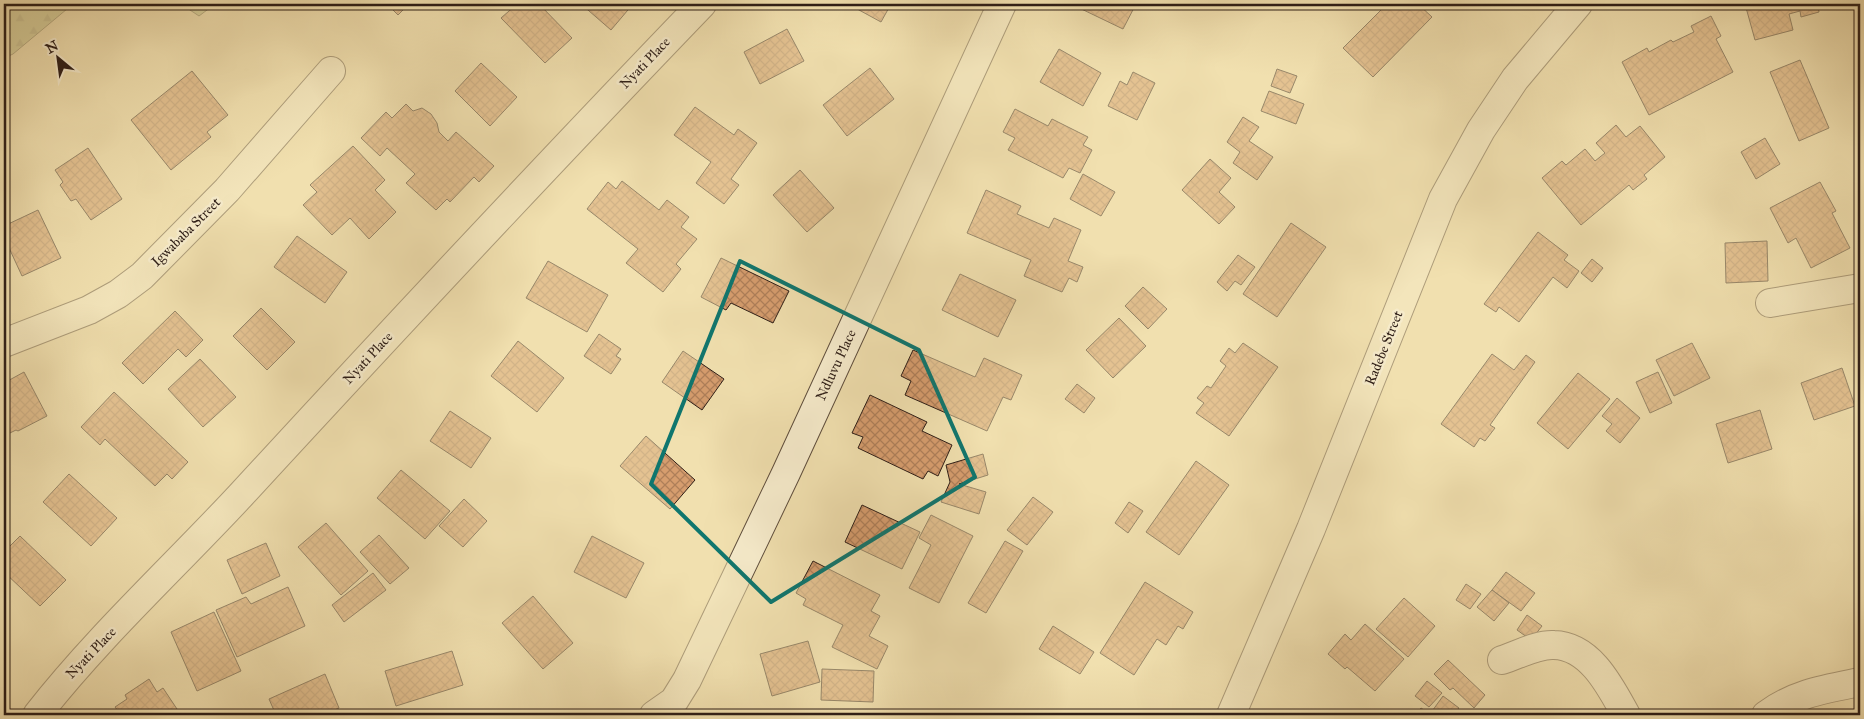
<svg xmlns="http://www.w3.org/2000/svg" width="1864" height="719" font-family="'IM FELL Great Primer',serif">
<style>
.forest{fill:url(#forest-firs);stroke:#767050}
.building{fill:url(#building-cross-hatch);stroke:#2e1e17}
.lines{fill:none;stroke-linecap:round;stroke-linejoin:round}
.minor-casing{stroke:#5f4e3d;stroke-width:30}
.minor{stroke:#f6ebcb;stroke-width:28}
.marked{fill:none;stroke:#0f766e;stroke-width:4;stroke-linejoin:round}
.labels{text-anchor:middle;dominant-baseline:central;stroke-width:5;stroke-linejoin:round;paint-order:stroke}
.street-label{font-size:14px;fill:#2e1e17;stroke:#f6ebcb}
</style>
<defs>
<pattern id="forest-firs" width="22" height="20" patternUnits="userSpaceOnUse" patternTransform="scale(1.25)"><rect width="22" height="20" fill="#bec188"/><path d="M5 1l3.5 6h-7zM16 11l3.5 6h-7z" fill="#a4a575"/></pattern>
<pattern id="building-cross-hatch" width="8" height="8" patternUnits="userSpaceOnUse" patternTransform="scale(1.25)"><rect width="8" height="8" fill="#d69d6e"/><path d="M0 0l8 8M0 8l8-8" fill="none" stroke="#ae7f59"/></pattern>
</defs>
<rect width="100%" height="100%" fill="#f1e0af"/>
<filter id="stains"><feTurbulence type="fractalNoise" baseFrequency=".004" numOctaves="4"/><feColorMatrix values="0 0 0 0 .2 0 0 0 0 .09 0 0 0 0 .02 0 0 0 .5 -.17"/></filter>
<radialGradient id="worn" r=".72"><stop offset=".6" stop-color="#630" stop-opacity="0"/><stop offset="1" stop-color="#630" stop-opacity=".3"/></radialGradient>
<g class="forest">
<polygon points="4,4 73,4 13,54 4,58"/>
<polygon points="181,4 215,4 199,16"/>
</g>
<g class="building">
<polygon points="387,4 409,4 398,15"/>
<polygon points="517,4 539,4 572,38 545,63 501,18"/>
<polygon points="581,4 633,4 611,30"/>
<polygon points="848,4 891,4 881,22"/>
<polygon points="1071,4 1136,4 1123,29"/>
<polygon points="1387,4 1418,4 1432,17 1373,77 1343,48"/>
<polygon points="1745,4 1824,4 1818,5 1819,12 1801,17 1800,11 1789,14 1793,30 1755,40"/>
<polygon points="1711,16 1721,36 1716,39 1733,72 1649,115 1622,62 1647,48 1649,52 1671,40 1673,42 1694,32 1691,26"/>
<polygon points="787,29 804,61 760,84 744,52"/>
<polygon points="1059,49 1101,73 1083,106 1040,82"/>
<polygon points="1800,60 1829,128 1799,141 1770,72"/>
<polygon points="481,63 517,97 490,126 455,91"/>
<polygon points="870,68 894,99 847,136 823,105"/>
<polygon points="1277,69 1297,76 1290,93 1271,86"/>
<polygon points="192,71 228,115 207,132 211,137 171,170 131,120"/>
<polygon points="1133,72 1155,83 1137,120 1108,106 1120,81 1127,85"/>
<polygon points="1269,91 1304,104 1296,124 1261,111"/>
<polygon points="406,104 413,111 422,108 431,114 437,123 439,132 448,141 456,132 494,166 479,182 474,177 450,202 447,199 436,210 406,183 415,174 387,148 380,156 361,138 386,112 392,118"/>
<polygon points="695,107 734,135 738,129 757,143 731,179 739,185 724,204 696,183 711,162 674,135"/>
<polygon points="1015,109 1048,126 1052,119 1088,137 1083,145 1092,150 1080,173 1069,168 1063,178 1008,150 1015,138 1003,132"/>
<polygon points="1243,117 1259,127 1249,141 1273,157 1257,180 1233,163 1240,152 1227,142"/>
<polygon points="1616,125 1626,137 1640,126 1665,157 1644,175 1647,179 1633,190 1629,185 1581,225 1542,178 1562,161 1566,165 1585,149 1595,161 1605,153 1596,143"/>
<polygon points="1765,138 1780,164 1756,179 1741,152"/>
<polygon points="353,146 385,180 375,190 396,212 369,239 350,218 332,235 303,205 317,192 310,185"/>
<polygon points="88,148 122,199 91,220 76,199 71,201 60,185 63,182 55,170"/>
<polygon points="1210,159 1231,178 1219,192 1235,207 1219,224 1182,190"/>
<polygon points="800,170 834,208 807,232 773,195"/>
<polygon points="1083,174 1115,192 1101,216 1070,199"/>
<polygon points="622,181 659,210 667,200 689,217 681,227 697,239 676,264 681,269 663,292 626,263 638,249 587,209 608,182 616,189"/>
<polygon points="1820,182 1836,211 1832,213 1850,248 1811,268 1796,238 1788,243 1770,208"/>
<polygon points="986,190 1021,206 1017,214 1049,228 1054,218 1081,230 1068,261 1083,267 1077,282 1069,278 1062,292 1024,276 1031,260 967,233"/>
<polygon points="38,210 61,258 22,276 4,237 4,226"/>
<polygon points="1291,223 1326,247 1277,317 1243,294"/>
<polygon points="1538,232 1568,255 1564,260 1579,271 1567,288 1553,277 1519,322 1499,307 1496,312 1484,304"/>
<polygon points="297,236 347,272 325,303 274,267"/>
<polygon points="1767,241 1768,281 1726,283 1725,243"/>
<polygon points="1238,255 1255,267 1241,285 1235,281 1227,291 1217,282"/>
<polygon points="721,258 789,291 773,323 731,303 726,310 701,297"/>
<polygon points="1592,259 1603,268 1592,282 1581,273"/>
<polygon points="548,261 608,295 587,332 526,298"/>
<polygon points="960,274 1016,300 998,337 942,310"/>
<polygon points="1143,287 1167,309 1148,329 1125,306"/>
<polygon points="261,308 295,342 267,370 233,336"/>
<polygon points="175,311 203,340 186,357 178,349 143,384 122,363"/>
<polygon points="1119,318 1146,346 1113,378 1086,350"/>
<polygon points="599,334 621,349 616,356 621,359 611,374 584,356"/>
<polygon points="518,341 564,378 537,412 491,376"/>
<polygon points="1243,343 1278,367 1229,436 1196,413 1204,403 1197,398 1207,386 1211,388 1226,366 1220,361 1229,348 1235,353"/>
<polygon points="1692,343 1710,378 1674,396 1656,360"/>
<polygon points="913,350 975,377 984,358 1022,375 1011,400 1003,397 987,431 905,395 911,381 901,376"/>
<polygon points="683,351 724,379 702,410 662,382"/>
<polygon points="1492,354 1514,370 1526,355 1535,362 1490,425 1495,428 1485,441 1480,438 1474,447 1441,424"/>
<polygon points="200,359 236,397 203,427 168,389"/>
<polygon points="1842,368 1855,406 1814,420 1801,383"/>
<polygon points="24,372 47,416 18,431 16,430 4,436 4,383"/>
<polygon points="1658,372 1672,403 1650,413 1636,382"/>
<polygon points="1578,373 1610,399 1568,449 1537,423"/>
<polygon points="1077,384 1095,398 1084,413 1065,399"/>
<polygon points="114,392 188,462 172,479 167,474 155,486 105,439 100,445 81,427"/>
<polygon points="870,395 927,422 922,431 952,445 938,476 928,471 923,479 858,448 863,437 852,433"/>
<polygon points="1617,398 1640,418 1620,443 1606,431 1612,424 1602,416"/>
<polygon points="1760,410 1772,449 1728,463 1716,424"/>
<polygon points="450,411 491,438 471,468 430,441"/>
<polygon points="646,436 695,480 670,509 620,466"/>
<polygon points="983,454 988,475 959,484 986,492 979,514 941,502 950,482 946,465"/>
<polygon points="1196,461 1229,485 1179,555 1146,532"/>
<polygon points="401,470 450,511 425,539 377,498"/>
<polygon points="69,474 117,518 91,546 43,502"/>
<polygon points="1033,497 1053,512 1027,545 1007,530"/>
<polygon points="464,499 487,521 463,547 439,526"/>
<polygon points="1129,502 1143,511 1128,533 1115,523"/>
<polygon points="862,505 920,532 902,569 845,542"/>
<polygon points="931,515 973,536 939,603 909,588 931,545 919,538"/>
<polygon points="326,523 368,571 341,595 298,547"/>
<polygon points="379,535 409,568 390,584 360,552"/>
<polygon points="20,536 66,580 40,606 4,572 4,552"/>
<polygon points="592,536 644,563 626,598 574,572"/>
<polygon points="1005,541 1023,551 986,613 968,603"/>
<polygon points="266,543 280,576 242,594 227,560"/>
<polygon points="813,561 880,595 871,611 880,616 869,636 888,646 877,669 832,647 843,625 803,605 806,599 796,593"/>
<polygon points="1506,572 1535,593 1521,611 1492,590"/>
<polygon points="373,573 386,590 344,622 332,605"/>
<polygon points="1145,582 1193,612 1183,629 1178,626 1166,645 1157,639 1134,675 1100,653"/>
<polygon points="1466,584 1481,594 1470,609 1456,600"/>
<polygon points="288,587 305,626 237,657 216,610 246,597 251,604"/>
<polygon points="1492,590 1509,603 1494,621 1477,607"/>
<polygon points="533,596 573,643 543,669 502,623"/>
<polygon points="1404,598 1435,626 1408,657 1376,629"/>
<polygon points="214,612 241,671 197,691 171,632"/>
<polygon points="1527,615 1542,626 1531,640 1517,630"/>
<polygon points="1365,624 1404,659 1375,691 1347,667 1345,669 1328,654 1345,634 1351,640"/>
<polygon points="1053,626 1094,652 1080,674 1039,649"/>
<polygon points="808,641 820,682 772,696 760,654"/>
<polygon points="452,651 463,685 396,706 385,671"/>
<polygon points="1448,660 1485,695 1474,708 1453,688 1450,690 1434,674"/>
<polygon points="822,669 874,671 873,702 821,700"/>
<polygon points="325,674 339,708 323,715 276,715 269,699"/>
<polygon points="149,679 157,692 163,688 181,715 121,715 115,707 127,699 125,695"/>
<polygon points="1427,681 1442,693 1429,707 1415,696"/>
<polygon points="1443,696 1459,708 1453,715 1415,715 1421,708 1430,714"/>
</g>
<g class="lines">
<defs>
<g id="minor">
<polyline points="1770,303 1860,288"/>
<polyline points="4,343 89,310 118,294 142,276 227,190 331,71"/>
<path d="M1502 660C1518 655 1537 644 1554 645 1591 646 1611 688 1626 715"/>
<path d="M37 715C98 637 172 569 240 496 392 331 546 166 702 4"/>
<polyline points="654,715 674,701 687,680 786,473 1002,4"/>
<polyline points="1231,715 1311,529 1443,199 1481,130 1515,79 1578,4"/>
<path d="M1766 715C1796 693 1825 689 1860 682"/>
</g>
</defs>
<use href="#minor" class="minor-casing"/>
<use href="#minor" class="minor"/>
</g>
<path d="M0 0H1864V719H0ZM740 261 919 350 975 477 771 602 651 484Z" fill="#f1e0af" fill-opacity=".55" fill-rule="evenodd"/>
<path class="marked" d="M740 261 919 350 975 477 771 602 651 484Z"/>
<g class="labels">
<g class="street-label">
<text transform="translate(645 63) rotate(-46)">Nyati Place</text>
<text transform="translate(186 232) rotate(-45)">Igwababa Street</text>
<text transform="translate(1384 348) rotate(-68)">Radebe Street</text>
<text transform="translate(368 358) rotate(-47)">Nyati Place</text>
<text transform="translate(836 365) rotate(-65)">Ndluvu Place</text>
<text transform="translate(91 653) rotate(-46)">Nyati Place</text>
</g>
</g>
<rect width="1864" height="719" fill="none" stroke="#f1e0af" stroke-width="20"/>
<rect x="5" y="5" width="1854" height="709" fill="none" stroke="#2e1e17" stroke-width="2.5"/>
<rect x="10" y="10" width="1844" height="699" fill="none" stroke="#2e1e17"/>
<g transform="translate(58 58) rotate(331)" stroke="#f6ebcb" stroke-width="4" paint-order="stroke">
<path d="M0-4L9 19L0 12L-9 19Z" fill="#2e1e17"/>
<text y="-8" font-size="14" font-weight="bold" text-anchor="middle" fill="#2e1e17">N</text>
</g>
<rect width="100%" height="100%" filter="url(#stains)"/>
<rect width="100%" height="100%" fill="url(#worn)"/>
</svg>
